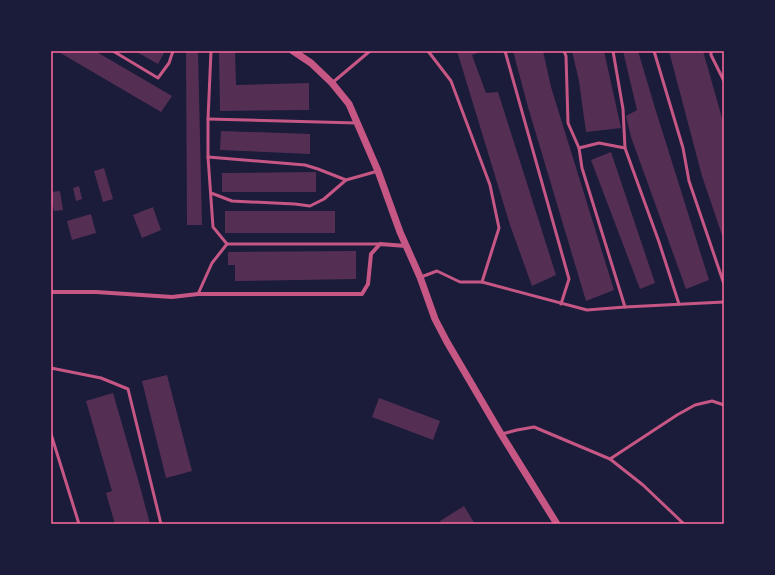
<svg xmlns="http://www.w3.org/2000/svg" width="775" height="575" font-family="'Work Sans',sans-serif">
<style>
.building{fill:#542f53}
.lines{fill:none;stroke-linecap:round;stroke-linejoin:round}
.service{stroke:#c65784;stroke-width:3}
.minor{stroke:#c65784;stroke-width:4}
.tertiary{stroke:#c65784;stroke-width:7}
.neatline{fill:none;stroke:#ff6b9d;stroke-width:1.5}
</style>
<rect width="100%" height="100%" fill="#1b1b3a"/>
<g class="building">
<polygon points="57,51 95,51 172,96 161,112"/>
<polygon points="135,51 165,51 158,64"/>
<polygon points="186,51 198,51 202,225 187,225"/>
<polygon points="219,51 235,51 236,85 309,83 309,110 220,111"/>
<polygon points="457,51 482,51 472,55 486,93 498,92 556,275 532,286 510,225"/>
<polygon points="513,51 543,51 551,87 614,290 586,301 528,107"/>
<polygon points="572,51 604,51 621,128 586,132 579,81"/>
<polygon points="623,51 638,51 655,108 709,280 686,289 631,137 626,116 637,110"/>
<polygon points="669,51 703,51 724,125 724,241 702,176"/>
<polygon points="221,131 310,134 310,154 220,150"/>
<polygon points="611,152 655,283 640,289 591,160"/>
<polygon points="104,168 113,199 103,202 94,171"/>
<polygon points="316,172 316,192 222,192 222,173"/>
<polygon points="79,186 82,199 76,201 73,188"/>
<polygon points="60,191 63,210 54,211 52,202 51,202 51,192"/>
<polygon points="153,207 161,230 142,238 133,215"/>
<rect x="225" y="211" width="110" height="22"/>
<polygon points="91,214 96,233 72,240 67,221"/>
<polygon points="356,251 356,279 235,281 235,265 228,265 228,252"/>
<polygon points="167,375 192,471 166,478 142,381"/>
<polygon points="113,393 139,483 150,524 115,524 106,493 112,491 86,401"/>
<polygon points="379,398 440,421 433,440 372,417"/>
<polygon points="464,506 475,524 442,524 440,521"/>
</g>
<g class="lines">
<g class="service">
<polyline points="113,51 158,78 169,63 173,51"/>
<polyline points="211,51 208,119 208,157 213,227 227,244"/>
<polyline points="428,51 451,81 490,185 499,228 482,282"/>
<polyline points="505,51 569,279 561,304"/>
<polyline points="564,51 566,56 568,123 579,148 582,168 625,307"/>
<polyline points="613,51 623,109 625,148"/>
<polyline points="654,51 683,148 689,181 724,284"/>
<polyline points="711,51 711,55 724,81"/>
<polyline points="332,83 370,51"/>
<polyline points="208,119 357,123"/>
<polyline points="579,148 599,143 625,148 659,242 679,304"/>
<polyline points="208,157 305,165 318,169 346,180 378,171"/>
<polyline points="211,193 232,201 295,204 310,206 324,199 346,180"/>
<polyline points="421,277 437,271 460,282 482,282 587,310 625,307 724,302"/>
<polyline points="198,294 212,263 227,244 380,244"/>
<polyline points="51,368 101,378 128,389 161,524"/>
<polyline points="51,434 79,524"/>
<polyline points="502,434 517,430 534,427 610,459 643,485 684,524"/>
<polyline points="610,459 677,415 695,405 712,401 724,405"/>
</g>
<polyline class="minor" points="51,292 96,292 172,297 198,294 362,294 368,284 371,254 380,244 406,246"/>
<polyline class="tertiary" points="293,51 311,63 332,83 349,104 378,171 400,232 420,277 435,319 447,342 501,434 557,524"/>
</g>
<rect width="775" height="575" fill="none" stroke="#1b1b3a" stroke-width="104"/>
<rect x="52" y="52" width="671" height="471" class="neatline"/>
</svg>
